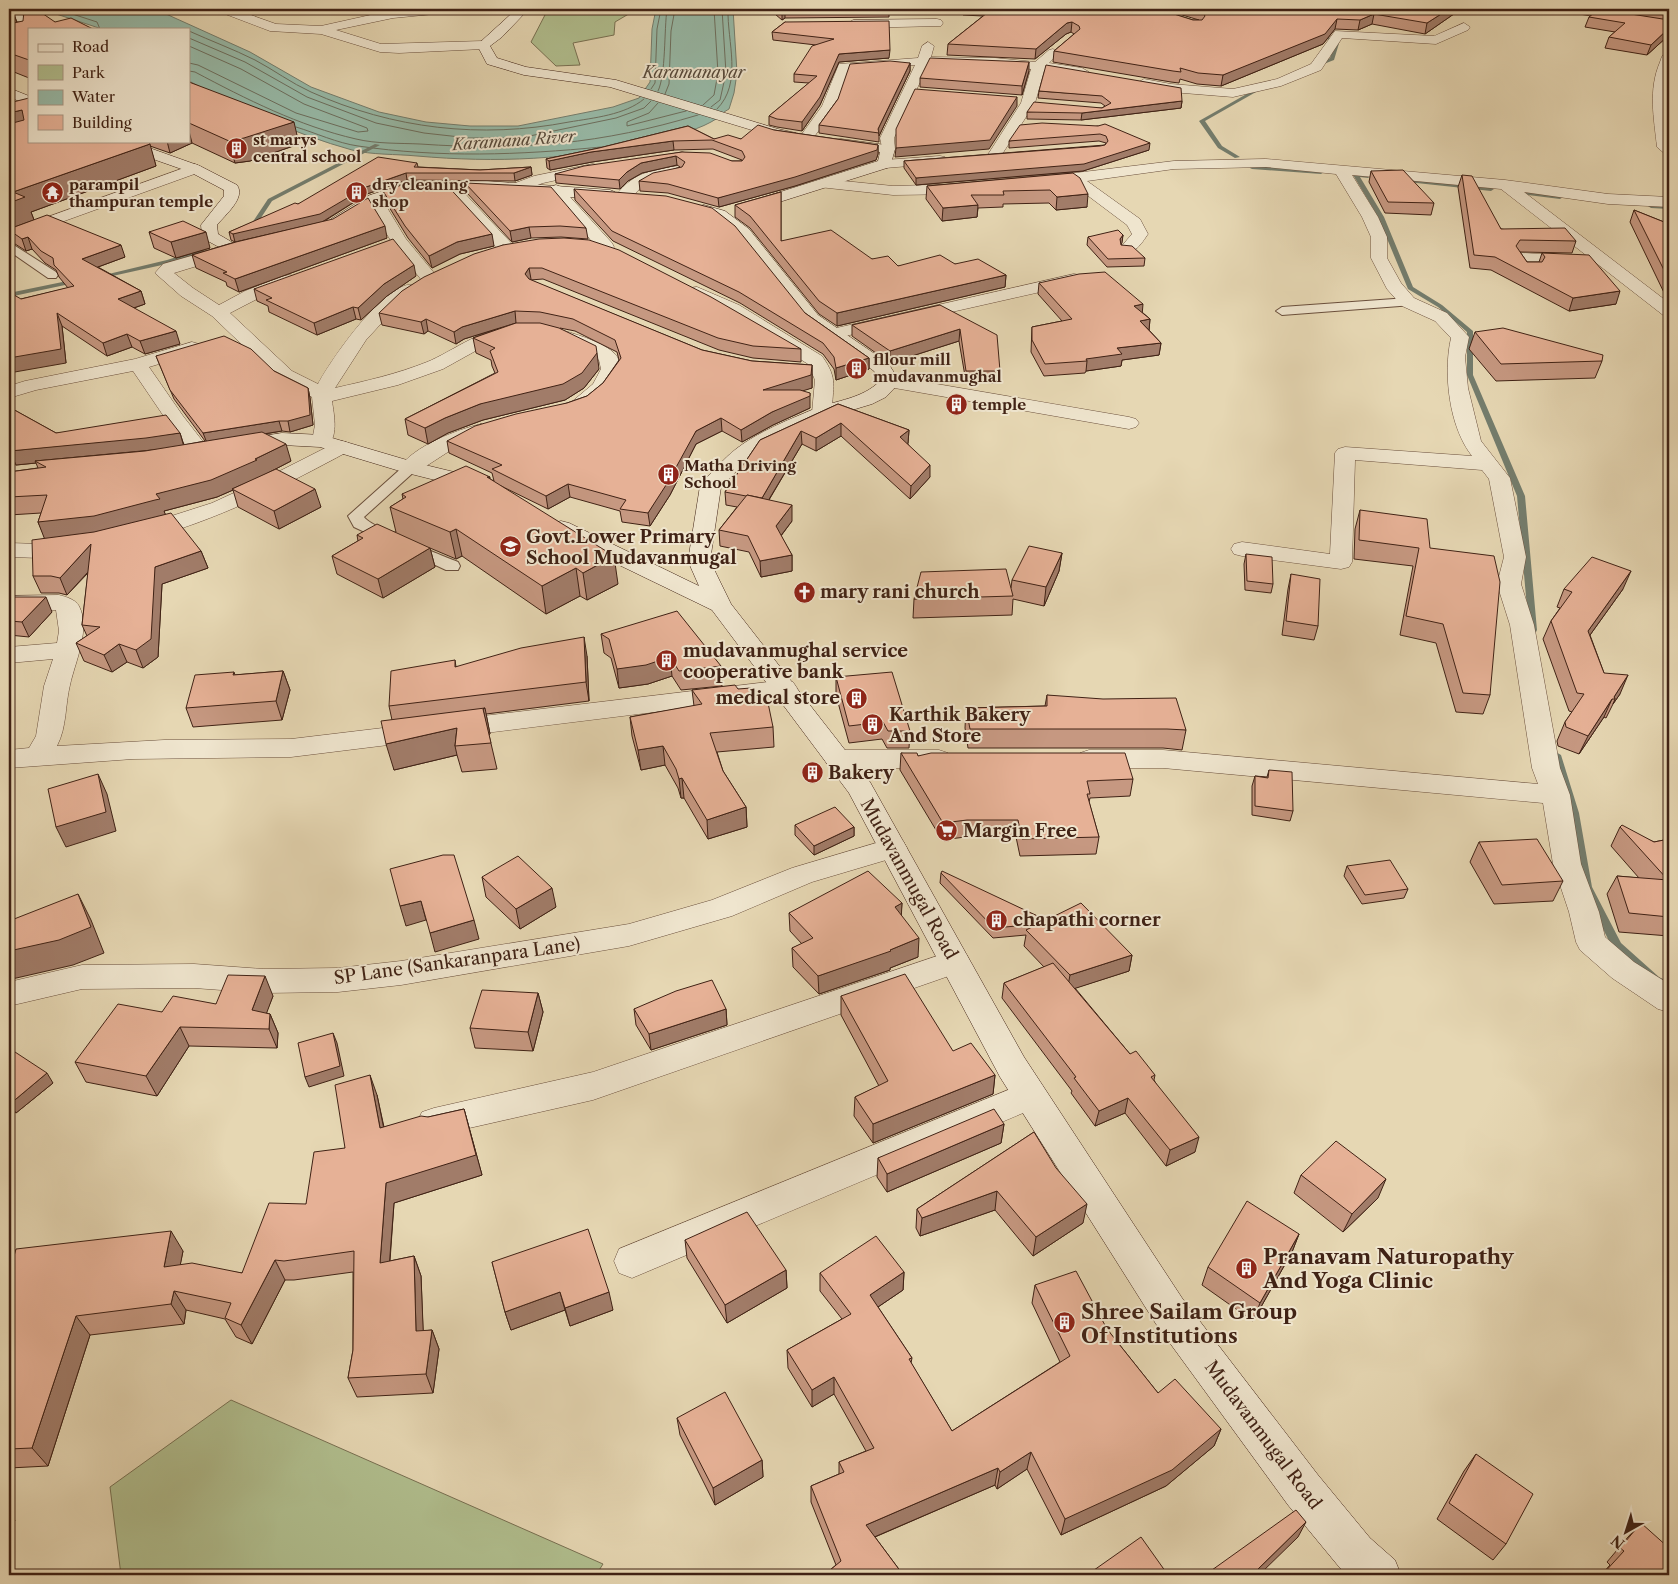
<svg xmlns="http://www.w3.org/2000/svg" width="1678" height="1584" font-family="'Libre Caslon Text',serif">
<style>
.green{fill:#b1bf8f;stroke:#787052}
.water{fill:#97baa8;stroke:#747d6d}
.lines{fill:none;stroke-linecap:round;stroke-linejoin:round}
.shore{stroke:#6c6e5e;stroke-width:1}
.stream{fill:#747d6d;fill-rule:evenodd}
.lane-casing{stroke:#6a4f3c;stroke-width:2}
.street-casing{stroke:#6a4f3c;stroke-width:1}
.secondary-casing{stroke:#402215;stroke-width:1}
.lane{fill:#efe5ce;fill-rule:evenodd}
.street{fill:#efe5ce;fill-rule:evenodd}
.secondary{fill:#efe5ce;fill-rule:evenodd}
.wall{fill:#c69881;stroke:#402215}
.shaded-wall{fill:#a17c69;stroke:#402215}
.building{fill:#e6b196;stroke:#402215}
.labels{text-anchor:middle;dominant-baseline:central;stroke-width:4;stroke-linejoin:round;paint-order:stroke}
.far-poi-label{font-size:15px;font-weight:bold;fill:#402215;stroke:#efe5ce;text-anchor:start}
.far-water-label{font-size:16px;font-style:italic;fill:#56483a;stroke:#efe5ce}
.poi-label{font-size:18px;font-weight:bold;fill:#402215;stroke:#efe5ce;text-anchor:start}
.street-label{font-size:18px;fill:#402215;stroke:#efe5ce}
.near-poi-label{font-size:21px;font-weight:bold;fill:#402215;stroke:#efe5ce;text-anchor:start}
</style>
<rect width="100%" height="100%" fill="#e6d7b3"/>
<filter id="stains"><feTurbulence type="fractalNoise" baseFrequency=".004" numOctaves="4"/><feColorMatrix values="0 0 0 0 .2 0 0 0 0 .09 0 0 0 0 .02 0 0 0 .5 -.17"/></filter>
<radialGradient id="worn" r=".72"><stop offset=".6" stop-color="#630" stop-opacity="0"/><stop offset="1" stop-color="#630" stop-opacity=".3"/></radialGradient>
<g class="green">
<polygon points="552,9 633,9 632,12 615,22 614,35 573,43 580,65 556,66 531,42 546,13"/>
<polygon points="231,1400 603,1564 596,1575 121,1575 110,1487"/>
</g>
<path class="water" d="M41 9H155L250 52 311 87 379 112 426 122 470 126H518L613 107 639 98 650 82 652 29 656 9H733L737 73 734 93 729 109C722 112 718 119 711 122 693 132 670 136 650 141 572 160 496 163 417 156 396 154 372 155 352 150 294 134 242 109 189 81V29H102Z"/>
<g class="lines">
<g class="shore">
<polyline points="57,9 97,22 100,29"/>
<path d="M189 31C211 41 233 49 255 60 274 70 291 83 311 92 393 129 481 139 569 122 593 118 625 115 644 99"/>
<polyline points="189,38 245,62 307,97 376,123 424,133 469,138 520,138 616,118 644,108 651,101"/>
<polyline points="189,46 241,69 304,104 367,128 368,131 358,132 296,113 198,65 189,63"/>
<path d="M189 71 195 72C246 99 299 126 356 139 377 144 399 143 420 144 520 151 602 144 698 115"/>
<polyline points="651,89 655,83 657,29 661,9"/>
<path d="M658 91C666 75 664 30 667 9"/>
<polyline points="665,94 669,84 671,31 675,9"/>
<polyline points="658,103 649,113 627,122 627,126 686,111"/>
<polyline points="703,105 714,95 718,73 714,9"/>
<polyline points="711,107 720,100 726,73 722,9"/>
<path d="M717 109C743 83 727 42 728 9"/>
<path d="M296 127C316 133 337 143 358 146 440 158 519 155 601 147"/>
</g>
<g class="stream">
<polygon points="1313,34 1340,40 1334,60 1316,67 1314,65 1330,58 1335,41 1313,36"/>
<polygon points="1259,87 1263,88 1205,121 1222,146 1240,157 1235,158 1218,148 1199,121"/>
<polygon points="375,144 380,145 272,201 253,230 248,229 268,199"/>
<polygon points="1250,166 1321,170 1324,172 1321,174 1252,169 1250,168"/>
<polygon points="1354,174 1368,174 1371,176 1368,178 1360,177 1384,217 1413,287 1442,305 1473,331 1473,375 1525,496 1537,630 1536,632 1530,632 1529,630 1517,496 1467,375 1467,332 1438,307 1408,289 1378,217 1353,175"/>
<polygon points="1400,178 1491,187 1494,189 1491,191 1398,181 1397,180"/>
<polygon points="1523,191 1560,195 1563,197 1560,199 1521,194 1520,193"/>
<polygon points="1649,205 1669,205 1669,209 1651,208 1648,206"/>
<polygon points="202,249 205,251 204,252 171,263 99,279 96,277 167,260"/>
<polygon points="77,279 79,280 79,282 9,297 9,293"/>
<polygon points="1556,752 1561,755 1579,813 1592,887 1621,943 1659,977 1669,982 1669,991 1651,983 1613,949 1582,887 1569,813 1551,755"/>
</g>
<defs>
<g id="lane">
<polygon points="1567,9 1584,9 1669,23 1669,29 1571,12"/>
<polygon points="9,242 56,272 58,275 56,278 48,278 9,251"/>
<polygon points="1408,298 1414,302 1413,305 1282,315 1276,311 1282,307"/>
<path d="M410 463 415 465 418 468 415 471 364 517C370 527 443 556 458 562L460 566 458 570H446L354 527 348 516 405 465Z"/>
</g>
<g id="street">
<polygon points="9,9 17,9 34,28 29,29 29,39 9,43 9,35 22,33 22,29 9,14"/>
<polygon points="218,9 234,9 276,24 321,26 393,10 450,9 444,13 393,18 336,30 381,44 483,41 489,45 483,49 399,53 380,52 321,34 270,31 220,12"/>
<polygon points="937,19 941,20 943,23 941,26 853,28 847,24 853,20"/>
<polygon points="1464,23 1470,27 1468,30 1436,44 1342,38 1321,70 1281,86 1233,97 1171,92 1139,86 1137,83 1144,79 1171,84 1233,89 1277,79 1311,64 1335,31 1434,36"/>
<polygon points="928,42 934,46 931,57 995,58 1035,62 1049,50 1053,49 1059,53 1049,63 1082,68 1089,72 1082,76 1044,71 1035,103 999,159 989,159 987,156 1021,103 1031,69 966,65 928,65 894,138 895,149 893,152 883,152 880,138 915,65 849,70 836,107 811,141 801,141 799,138 822,106 839,64 918,58 922,46"/>
<path d="M1669 51C1670 66 1666 80 1666 95 1666 115 1670 135 1669 154L1664 153 1657 147C1654 118 1648 90 1660 62 1662 56 1663 53 1669 51Z"/>
<polygon points="940,156 945,157 947,160 945,163 885,168 880,167 878,164 880,161 885,160"/>
<path d="M1266 159 1505 180 1608 194 1669 197V207L1608 204 1524 192 1669 303V316L1663 315 1501 189 1352 175 1378 217 1387 237V258L1401 283 1414 298 1447 313 1469 337 1465 357 1468 388 1481 441 1510 478 1526 557 1521 584 1534 625 1560 768 1570 795 1581 864 1599 912 1605 937 1634 962 1669 984V1012L1658 1009 1612 978 1580 950 1576 942 1569 912 1553 864 1543 803 1163 768H1089L1080 765 1076 759 1080 753 1089 750H1163L1538 784 1532 768 1510 625 1497 584 1504 557 1489 479 1482 470 1355 460 1352 562 1349 567 1341 569 1242 556 1234 554 1231 549 1234 544 1242 542 1330 554 1335 453 1338 449 1345 447 1472 456C1449 427 1443 373 1451 338L1435 321 1402 306 1387 289 1371 258V237L1362 217 1336 174 1266 167 1174 169 1087 181 1140 219 1148 234C1141 244 1135 255 1122 252L1120 248 1132 234 1127 225 1071 183 1042 187 1037 185 1034 182 1037 179 1042 177 1174 161Z"/>
<polygon points="195,164 200,166 203,169 200,172 9,241 9,231"/>
<polygon points="593,164 598,165 600,168 598,171 543,183 515,193 510,191 507,188 510,185 534,176"/>
<path d="M685 165 690 167 693 170 690 173C676 177 660 175 647 182 637 189 632 203 619 199L616 196C633 171 657 169 685 165Z"/>
<polygon points="824,179 893,186 962,184 967,186 970,189 967,192 962,194 893,195 819,187 816,184 819,181"/>
<polygon points="450,181 455,183 513,245 515,249 513,253 501,253 445,189 442,186 445,183"/>
<polygon points="556,185 561,187 612,243 614,247 612,251 600,251 551,193 548,190 551,187"/>
<polygon points="374,194 380,196 406,239 435,274 438,278 435,282 429,283 423,282 391,241 366,199 368,196"/>
<path d="M230 245 236 246 238 250 236 254 174 273 193 288 219 305 245 291 283 276 289 275 295 276 298 280 295 284 257 299 230 313 292 371 318 384C330 361 387 278 415 285L418 289 389 315 366 340 335 388C366 381 397 374 427 362 450 353 491 322 515 328L518 332 515 336 479 349 443 369 398 385 332 401C334 415 338 433 329 445L322 447 315 445 312 441 315 425 312 397 278 379 212 316 181 296 155 273 163 264Z"/>
<polygon points="1522,253 1579,256 1585,257 1587,261 1585,265 1579,266 1534,264 1539,270 1536,274 1524,274 1514,258 1516,254"/>
<polygon points="1074,274 1080,275 1083,279 1080,283 832,339 826,338 823,334 826,330 832,329"/>
<path d="M697 287 739 305 822 356C839 380 832 386 832 413L829 417 822 419 815 417 812 413 815 380 808 364 727 313 691 296 688 292 691 288Z"/>
<path d="M561 330C576 334 605 343 615 354 619 358 619 364 621 369 611 386 594 415 571 409L568 405 593 384 601 369 599 360 584 351 555 340 552 336 555 332Z"/>
<polygon points="192,342 199,344 201,348 199,352 149,367 183,416 211,452 208,456 201,458 194,456 169,424 133,371 36,390 9,398 9,386 25,381 135,359"/>
<polygon points="890,376 1129,417 1136,419 1139,423 1136,427 1129,429 883,386 880,382 883,378"/>
<path d="M481 424 488 426 491 430 488 434 451 450 417 472 410 474 403 472 399 468C414 446 456 430 481 424Z"/>
<path d="M342 441 349 443 352 447 349 451C282 487 216 521 142 540L134 538 131 533 134 528 212 503 266 478 335 443Z"/>
<polygon points="70,540 78,542 81,547 78,552 41,558 9,557 9,543 41,544"/>
<path d="M59 595C66 597 75 599 79 606 91 629 75 662 70 685 65 705 67 727 57 746L164 740 291 739 784 680 793 682 797 688 793 694 784 696 291 757 133 759 9 768V750L29 748 36 736 44 686 53 659 9 663V647L57 643 59 631 56 610H9V596Z"/>
<polygon points="837,750 939,750 948,753 952,759 948,765 939,768 837,768 828,765 824,759 828,753"/>
<polygon points="893,838 903,841 907,848 903,855 812,882 732,916 629,946 401,985 338,992 263,993 194,988 82,989 9,1006 9,982 82,965 194,964 263,969 338,968 401,961 629,924 712,900 792,868"/>
<polygon points="955,950 966,954 970,962 966,970 593,1100 434,1136 422,1132 417,1122 422,1112 434,1108 593,1072"/>
<polygon points="1030,1081 1042,1085 1047,1095 1042,1105 632,1278 619,1273 614,1261 619,1249"/>
</g>
<g id="secondary">
<polygon points="509,9 521,9 523,15 502,37 490,46 497,58 526,67 616,80 778,129 796,133 798,136 796,139 791,140 775,137 610,87 524,75 487,64 477,45 511,14"/>
<polygon points="9,88 29,96 29,105 9,97"/>
<polygon points="841,139 893,146 895,149 890,167 751,211 739,211 737,208 739,205 878,161 880,152 836,146 834,143 836,140"/>
<path d="M108 141H130L200 166 237 185C246 198 225 215 217 225L218 234 235 244 260 239 266 240 268 244 266 248 232 254 204 239 202 236 201 225 224 196V190L190 172 110 144Z"/>
<polygon points="487,181 610,190 615,192 618,195 615,198 610,200 487,191 410,192 380,202 343,225 331,225 329,222 331,219 368,196 408,182"/>
<path d="M704 205 725 211 749 229 818 315 888 363 900 382 886 397 872 404 829 417 765 447 749 458 721 487 710 561 731 604 870 782 1024 1057 1182 1298 1318 1475 1370 1538 1395 1560 1401 1575H1348L1340 1568 1288 1505 1156 1324 1000 1077 849 793 712 610 553 533 550 528 553 523 561 521 569 523 699 586 688 561 700 486 703 481C714 471 724 458 736 449 758 432 788 420 814 409 837 400 862 399 880 381L874 371 806 323 737 235 713 217 698 213 696 210 698 207Z"/>
<polygon points="282,433 322,435 417,463 487,480 490,485 487,490 479,491 403,472 320,447 282,445 239,451 232,449 229,445 232,441"/>
</g>
</defs>
<use href="#lane" class="lane-casing"/>
<use href="#street" class="street-casing"/>
<use href="#secondary" class="secondary-casing"/>
<use href="#lane" class="lane"/>
<use href="#street" class="street"/>
<use href="#secondary" class="secondary"/>
</g>
<g class="wall">
<polygon points="9,9 13,12 17,22 55,22 29,29 29,78 9,70"/>
<polygon points="769,9 889,9 889,17 785,18 782,20"/>
<polygon points="963,9 1158,9 1193,20 1199,20 1162,9 1220,9 1235,13 1461,9 1425,34 1372,24 1358,30 1335,29 1323,44 1221,86 1197,84 1180,79 1179,83 1171,82 1053,62 1054,51 1074,34 1071,32 1066,34 1035,59 947,55 948,44 983,16 963,15"/>
<polygon points="1594,9 1669,9 1669,35 1647,55 1605,48 1609,37 1615,32 1585,27 1589,17 1598,10"/>
<polygon points="785,22 889,58 839,62 820,105 802,131 777,127 769,125 769,116 809,83 794,82 794,74 816,45 773,40 772,32"/>
<polygon points="910,63 910,71 879,136 879,142 819,133 819,125 838,99"/>
<polygon points="1029,71 1022,95 920,87 920,78"/>
<polygon points="189,82 299,144 250,161 235,163 192,143 170,153 150,146 156,166 31,212 34,220 125,257 98,267 141,291 145,304 134,308 180,344 145,354 132,347 107,356 62,326 66,363 21,299 68,288 59,277 56,270 45,263 32,249 26,251 12,242 9,233 9,103 29,141 189,141"/>
<polygon points="1039,91 1182,101 1181,108 1081,120 1027,119 1027,112 1102,108 1105,106 1101,103 1038,98"/>
<polygon points="688,126 714,139 741,139 774,130 878,145 878,154 876,160 795,186 719,207 668,193 640,191 639,181 680,167 677,165 642,173 628,181 620,189 556,183 555,174 682,152 732,161 742,161 742,160 713,149 674,150 592,162 550,170 547,168 546,159 599,148"/>
<polygon points="1098,126 1149,150 1083,171 916,185 904,168 904,161 1105,145 1106,143 1099,141 1009,148 1009,141"/>
<polygon points="417,163 418,167 480,170 531,167 532,175 515,181 407,180 367,194 323,222 387,238 239,292 227,286 226,282 196,268 192,255 235,242 231,240 229,232 298,204"/>
<polygon points="1371,171 1434,203 1431,215 1385,213 1369,182"/>
<polygon points="1073,173 1087,207 1056,210 1049,203 1003,204 1003,207 978,208 977,217 942,221 926,199 927,186"/>
<polygon points="1462,175 1501,229 1576,241 1572,253 1520,252 1527,262 1539,262 1542,253 1616,304 1569,311 1491,270 1470,268 1458,187"/>
<polygon points="465,183 586,228 588,239 561,237 531,238 512,242 467,193"/>
<polygon points="574,189 805,313 869,358 869,369 836,380 834,369 823,354 740,303 613,241 575,200"/>
<polygon points="383,191 494,246 460,254 432,268 408,238 386,202"/>
<polygon points="781,192 781,241 872,259 898,266 955,264 1006,275 1005,287 837,326 819,314 750,228 735,217 735,205"/>
<polygon points="1634,210 1669,224 1669,303 1630,222"/>
<polygon points="149,232 210,248 176,258 154,248"/>
<polygon points="1123,235 1121,245 1145,258 1144,266 1107,267 1087,245 1088,237"/>
<polygon points="503,245 801,349 801,362 753,358 719,350 543,279 530,280 702,350 752,361 812,365 812,388 802,390 810,408 773,425 742,442 722,431 696,444 670,495 650,526 622,522 620,511 570,497 548,509 501,486 618,584 587,600 580,596 546,614 462,556 456,559 430,548 435,567 383,598 337,574 332,556 358,541 357,535 396,532 390,507 403,499 402,494 490,477 490,479 494,481 492,473 449,453 447,441 567,403 587,396 603,383 619,360 617,352 575,331 560,328 599,369 584,388 565,400 483,420 448,433 428,444 408,435 405,419 495,373 492,366 491,360 476,353 473,338 503,327 464,339 456,344 428,331 424,334 382,325 379,313"/>
<polygon points="416,276 387,296 361,320 356,319 317,335 269,312 268,306 257,301 254,289"/>
<polygon points="1039,283 1142,312 1150,319 1149,330 1161,343 1159,355 1122,360 1121,366 1086,371 1085,373 1044,376 1031,352 1032,327 1062,321 1038,294"/>
<polygon points="940,305 1000,371 999,383 966,382 959,341 890,363 852,336 852,325"/>
<polygon points="1475,332 1602,361 1595,378 1496,381 1469,349"/>
<polygon points="1669,344 1669,362 1664,357"/>
<polygon points="156,356 274,371 308,388 310,398 313,425 290,432 282,431 265,434 291,461 262,476 321,507 279,529 238,507 233,490 217,497 164,511 165,514 201,551 208,568 162,584 158,657 143,668 127,662 112,672 84,661 76,643 87,636 82,625 88,573 67,595 59,593 41,593 33,576 45,538 38,522 41,513 9,515 9,472 38,468 36,463 16,465 9,462 9,407 56,433 180,433 184,445 205,441 174,399"/>
<polygon points="838,404 909,430 908,443 908,444 930,477 910,499 841,436 816,451 802,444 769,500 792,521 781,536 792,555 792,571 761,577 749,552 720,546 719,530 737,507 726,505 725,492 760,440"/>
<polygon points="1360,510 1430,548 1490,695 1483,714 1456,712 1436,643 1400,635 1413,566 1354,559 1355,529"/>
<polygon points="1062,553 1059,571 1044,606 1013,599 1012,615 913,618 914,599 1011,588 1012,580"/>
<polygon points="1246,554 1273,584 1271,593 1245,590 1244,564"/>
<polygon points="1291,574 1318,626 1314,640 1282,635 1288,589"/>
<polygon points="1564,589 1623,589 1590,635 1604,673 1620,694 1613,704 1606,718 1604,717 1579,754 1558,746 1557,741 1565,722 1572,712 1569,711 1543,639 1551,621 1560,608 1557,607"/>
<polygon points="9,597 52,612 29,637 9,635"/>
<polygon points="601,634 721,666 722,686 681,690 672,676 648,684 619,688 611,658 604,653"/>
<polygon points="587,656 589,701 486,714 490,734 489,735 497,769 462,772 457,755 394,770 392,720 389,706 455,660 456,667"/>
<polygon points="283,671 290,690 282,720 193,727 186,708 234,672 235,675"/>
<polygon points="836,677 910,731 909,748 887,748 882,739 849,743 836,695"/>
<polygon points="738,689 753,699 773,727 774,747 717,752 723,771 746,807 747,827 708,839 684,798 681,798 678,788 665,765 641,770 632,736 630,717 694,706 692,690"/>
<polygon points="1047,695 1186,730 1182,750 1163,748 968,748 965,728 966,708 1045,706"/>
<polygon points="901,753 918,756 1133,779 1130,796 1090,798 1089,802 1099,837 1096,854 1020,856 1016,837 965,837 942,840 900,770"/>
<polygon points="1269,770 1293,811 1290,821 1252,815 1252,786 1255,776 1267,777"/>
<polygon points="795,825 854,827 854,836 814,855 795,835"/>
<polygon points="1620,827 1654,842 1669,839 1669,936 1619,932 1607,894 1617,876 1639,878 1611,846"/>
<polygon points="1479,842 1563,881 1553,901 1494,904 1470,862"/>
<polygon points="1347,866 1408,889 1404,898 1362,904 1344,876"/>
<polygon points="941,873 1046,920 1132,955 1129,971 1075,988 1130,1054 1155,1075 1154,1080 1195,1152 1166,1166 1125,1113 1095,1126 1071,1093 1072,1091 1002,998 1004,983 1044,967 1024,946 1026,935 993,938 940,883"/>
<polygon points="482,877 556,907 520,929 486,897"/>
<polygon points="902,903 901,915 918,957 890,968 890,970 819,994 793,967 792,948 802,944 790,931 789,913"/>
<polygon points="538,993 543,1012 533,1051 475,1048 470,1028"/>
<polygon points="273,996 266,1013 270,1014 278,1033 277,1048 189,1046 157,1096 86,1082 75,1062 162,1012"/>
<polygon points="841,996 995,1075 993,1094 873,1143 854,1116 855,1097 879,1086 841,1015"/>
<polygon points="634,1009 726,1009 727,1025 651,1050 636,1025"/>
<polygon points="9,1057 53,1083 16,1113 9,1108"/>
<polygon points="377,1095 384,1127 464,1109 482,1175 394,1203 390,1261 414,1256 421,1276 423,1331 432,1330 439,1349 433,1393 357,1397 348,1378 353,1350 353,1272 294,1280 285,1280 252,1344 236,1337 225,1319 186,1310 184,1324 90,1335 48,1466 9,1468 9,1274 183,1251 180,1265 242,1273 306,1204 345,1148"/>
<polygon points="1004,1124 1001,1143 887,1192 877,1177 878,1158"/>
<polygon points="1034,1132 1083,1223 1033,1256 995,1210 920,1236 916,1228 917,1209"/>
<polygon points="1301,1175 1378,1198 1343,1232 1294,1193"/>
<polygon points="1299,1234 1292,1252 1253,1321 1202,1285 1208,1267"/>
<polygon points="685,1240 786,1270 787,1288 727,1323 687,1258"/>
<polygon points="492,1262 613,1310 570,1326 565,1310 511,1330 505,1312"/>
<polygon points="904,1272 903,1290 878,1307 912,1358 911,1363 952,1431 1060,1362 1032,1303 1035,1285 1107,1329 1158,1393 1221,1429 1214,1446 1166,1486 1061,1535 1027,1469 997,1489 995,1485 875,1537 901,1572 901,1575 824,1575 836,1565 811,1502 811,1486 839,1474 839,1462 866,1451 834,1394 812,1407 788,1368 787,1350 842,1319 820,1291 820,1273"/>
<polygon points="677,1418 762,1460 763,1477 715,1505 680,1435"/>
<polygon points="1476,1454 1506,1544 1493,1560 1437,1519 1464,1471"/>
<polygon points="1641,1523 1669,1575 1601,1575 1610,1565 1607,1562 1628,1537"/>
</g>
<g class="shaded-wall">
<polygon points="784,9 785,9 785,18 782,20 782,10"/>
<polygon points="1449,9 1461,9 1425,34 1427,23"/>
<polygon points="13,12 20,31 9,34 9,13"/>
<polygon points="1374,14 1372,24 1358,30 1360,20"/>
<polygon points="1337,19 1335,29 1323,44 1221,86 1223,75"/>
<polygon points="1072,22 1071,32 1066,34 1035,59 1036,49 1067,23"/>
<polygon points="1669,28 1669,35 1647,55 1651,45"/>
<polygon points="890,50 889,58 839,62 820,105 802,131 802,122 839,54"/>
<polygon points="1029,62 1029,71 1022,95 1022,86"/>
<polygon points="910,63 910,71 879,136 878,129"/>
<polygon points="1017,97 1017,106 989,149 895,157 896,148"/>
<polygon points="1182,101 1181,108 1081,120 1082,113"/>
<polygon points="22,110 29,128 9,137 9,113"/>
<polygon points="294,122 299,144 250,161 235,163 229,141"/>
<polygon points="189,131 192,143 170,153 167,141 189,141"/>
<polygon points="673,141 674,150 592,162 550,170 549,161 591,152"/>
<polygon points="1150,143 1149,150 1083,171 916,185 916,178"/>
<polygon points="150,144 156,166 31,212 34,220 9,229 9,203 13,192"/>
<polygon points="878,145 878,154 876,160 795,186 719,207 718,198"/>
<polygon points="676,156 677,165 642,173 628,181 620,189 619,180 627,172 641,163"/>
<polygon points="531,167 532,175 515,181 514,173"/>
<polygon points="406,173 407,180 367,194 322,222 235,242 233,234"/>
<polygon points="1088,194 1087,207 1056,210 1057,197"/>
<polygon points="978,205 977,217 942,221 943,208"/>
<polygon points="385,226 387,238 239,292 235,279"/>
<polygon points="529,227 531,238 512,242 510,231"/>
<polygon points="206,232 210,248 176,258 171,242"/>
<polygon points="492,234 494,246 460,254 432,268 429,256 457,242"/>
<polygon points="1123,235 1122,243 1119,247 1120,239"/>
<polygon points="28,237 32,249 26,251 22,239"/>
<polygon points="121,245 125,257 87,271 82,259"/>
<polygon points="9,247 12,255 9,256"/>
<polygon points="414,265 416,276 387,296 361,320 358,308 384,284"/>
<polygon points="529,268 531,279 526,286 525,274"/>
<polygon points="1006,275 1005,287 837,326 837,313"/>
<polygon points="141,291 145,304 122,312 118,299"/>
<polygon points="1620,291 1616,304 1569,311 1573,298"/>
<polygon points="1143,304 1142,316 1134,306"/>
<polygon points="353,307 356,319 317,335 314,323"/>
<polygon points="515,311 516,323 464,339 456,344 454,332 462,327"/>
<polygon points="57,313 62,326 66,363 9,373 9,358"/>
<polygon points="426,319 428,331 424,334 421,322"/>
<polygon points="1150,319 1149,330 1140,321"/>
<polygon points="960,329 959,341 890,363 890,351"/>
<polygon points="176,331 180,344 145,354 140,341"/>
<polygon points="127,334 132,347 107,356 103,343"/>
<polygon points="1161,343 1159,355 1122,360 1121,366 1086,371 1087,361 1086,359 1117,348"/>
<polygon points="597,353 599,369 584,388 565,400 483,420 448,433 428,444 425,428 445,418 480,404"/>
<polygon points="869,358 869,369 836,380 836,368"/>
<polygon points="812,365 812,388 764,403 763,390"/>
<polygon points="308,388 310,398 313,425 290,432 288,421"/>
<polygon points="810,393 810,408 773,425 742,442 741,430 772,412"/>
<polygon points="721,418 722,431 696,444 670,495 650,526 648,513 696,431"/>
<polygon points="279,421 282,431 207,443 203,433"/>
<polygon points="841,423 841,436 816,451 816,438"/>
<polygon points="909,430 908,443 899,450 900,437"/>
<polygon points="801,431 802,444 762,511 762,498"/>
<polygon points="180,433 184,447 35,461 36,463 16,465 10,451"/>
<polygon points="286,444 291,461 262,476 232,489 233,490 217,497 164,511 166,516 101,533 45,540 38,522 156,494 255,459"/>
<polygon points="930,465 930,477 910,499 911,486"/>
<polygon points="568,484 570,497 548,509 546,496"/>
<polygon points="315,489 321,507 279,529 274,511"/>
<polygon points="792,505 792,521 776,542 776,526"/>
<polygon points="456,529 462,556 456,559 450,532"/>
<polygon points="91,544 98,561 67,595 60,578"/>
<polygon points="430,548 435,567 383,598 378,579"/>
<polygon points="201,551 208,568 162,584 158,657 143,668 136,650 155,567"/>
<polygon points="1062,553 1059,571 1044,606 1046,587"/>
<polygon points="792,555 792,571 761,577 760,561"/>
<polygon points="614,556 618,584 587,600 583,573"/>
<polygon points="576,568 580,596 546,614 542,586"/>
<polygon points="1631,571 1623,589 1580,649 1588,631"/>
<polygon points="46,597 52,612 29,637 22,622"/>
<polygon points="584,637 587,656 589,701 586,682"/>
<polygon points="119,644 127,662 112,672 104,655"/>
<polygon points="670,657 672,676 648,684 619,688 617,669"/>
<polygon points="283,671 290,690 282,720 276,701"/>
<polygon points="1628,675 1620,694 1613,704 1615,699 1614,697"/>
<polygon points="1612,699 1604,717 1579,754 1588,736"/>
<polygon points="485,708 490,734 488,735 483,709"/>
<polygon points="457,728 455,746 457,755 394,770 386,744"/>
<polygon points="663,746 665,765 641,770 638,750"/>
<polygon points="98,774 107,794 116,831 66,847 56,827"/>
<polygon points="682,778 684,798 681,798 679,779"/>
<polygon points="746,807 747,827 708,839 707,820"/>
<polygon points="854,827 854,836 814,855 814,846"/>
<polygon points="552,888 556,907 520,929 516,909"/>
<polygon points="78,894 91,920 104,953 73,965 12,979 9,975 9,951"/>
<polygon points="421,901 426,920 406,926 400,906"/>
<polygon points="902,903 901,922 895,907"/>
<polygon points="9,906 22,947 9,924"/>
<polygon points="474,920 479,939 435,952 430,933"/>
<polygon points="919,938 918,957 890,968 890,970 819,994 818,976 890,950"/>
<polygon points="1132,955 1129,971 1067,991 1070,975"/>
<polygon points="265,976 273,996 261,1028 252,1010"/>
<polygon points="538,993 543,1012 533,1051 528,1032"/>
<polygon points="726,1009 727,1025 651,1050 649,1034"/>
<polygon points="270,1014 278,1033 277,1048 269,1029"/>
<polygon points="180,1027 189,1046 157,1096 146,1076"/>
<polygon points="333,1033 337,1043 344,1076 309,1087 305,1077"/>
<polygon points="47,1073 53,1083 16,1113 10,1104"/>
<polygon points="370,1075 377,1095 388,1149 380,1128"/>
<polygon points="995,1075 993,1094 873,1143 873,1124"/>
<polygon points="1128,1098 1125,1113 1095,1126 1099,1111"/>
<polygon points="464,1109 482,1175 394,1203 388,1282 380,1263 386,1183"/>
<polygon points="1004,1124 1001,1143 887,1192 887,1174"/>
<polygon points="1199,1137 1195,1152 1166,1166 1170,1150"/>
<polygon points="1386,1179 1378,1198 1343,1232 1352,1214"/>
<polygon points="997,1191 995,1210 920,1236 922,1218"/>
<polygon points="1087,1204 1083,1223 1033,1256 1036,1237"/>
<polygon points="171,1231 183,1251 176,1287 164,1267"/>
<polygon points="1299,1234 1292,1252 1253,1321 1260,1303"/>
<polygon points="414,1256 421,1276 424,1350 416,1331"/>
<polygon points="275,1260 285,1280 252,1344 241,1325"/>
<polygon points="786,1270 787,1288 727,1323 725,1305"/>
<polygon points="904,1272 903,1290 869,1313 870,1295"/>
<polygon points="174,1291 186,1310 184,1324 171,1304"/>
<polygon points="560,1292 565,1310 511,1330 505,1312"/>
<polygon points="609,1292 613,1310 570,1326 565,1308"/>
<polygon points="76,1316 90,1335 48,1466 32,1448"/>
<polygon points="432,1330 439,1349 433,1393 426,1374"/>
<polygon points="834,1377 834,1394 812,1407 812,1390"/>
<polygon points="1221,1429 1214,1446 1166,1486 1061,1535 1065,1519"/>
<polygon points="1031,1452 1027,1469 997,1489 1000,1472"/>
<polygon points="762,1460 763,1477 715,1505 713,1488"/>
<polygon points="998,1468 995,1485 865,1541 866,1525"/>
<polygon points="9,1514 15,1520 9,1534"/>
<polygon points="1306,1522 1298,1537 1259,1575 1256,1571"/>
</g>
<g class="building">
<polygon points="9,9 11,9 13,12 9,13"/>
<polygon points="31,9 36,9 55,22 71,18 93,29 29,29 29,60 9,53 9,24 23,21 24,11"/>
<polygon points="992,9 1158,9 1193,20 1202,20 1205,16 1202,10 1197,9 1220,9 1235,13 1237,9 1449,9 1427,23 1374,14 1360,20 1337,19 1325,34 1223,75 1198,73 1180,68 1181,72 1173,71 1054,51 1080,29 1079,26 1072,22 1067,23 1036,49 948,44"/>
<polygon points="1599,9 1669,20 1669,28 1651,45 1609,37 1625,23 1589,17"/>
<polygon points="1656,9 1669,9 1669,11"/>
<polygon points="889,21 890,50 839,54 820,97 802,122 777,119 769,116 817,76 794,74 812,46 834,39 772,32 785,22"/>
<polygon points="930,58 1029,62 1022,86 920,78"/>
<polygon points="890,61 910,63 878,129 879,133 819,125 838,99 850,64"/>
<polygon points="1046,65 1181,88 1182,101 1082,113 1027,112 1034,102 1102,108 1111,103 1102,96 1039,91"/>
<polygon points="189,82 294,122 244,138 229,141 189,123"/>
<polygon points="915,89 1017,97 990,140 896,148 896,129"/>
<polygon points="29,98 29,141 148,141 150,144 13,192 25,197 9,203 9,124 24,120 22,110 9,113 9,103"/>
<polygon points="1042,123 1098,126 1105,124 1150,143 1084,164 916,178 904,161 1100,146 1105,145 1108,141 1106,136 1100,134 1009,141 1020,125"/>
<polygon points="758,125 774,130 878,145 877,150 795,177 718,198 668,184 639,181 653,173 682,167 685,162 676,156 641,163 627,172 619,180 555,174 584,166 682,152 710,153 732,161 742,161 745,157 742,151 712,140 673,141 591,152 549,161 546,159 599,148 688,126 714,139 728,135 741,139"/>
<polygon points="378,157 417,163 414,167 480,170 531,167 514,173 406,173 366,187 320,214 233,234 229,232 295,203 298,204"/>
<polygon points="1403,170 1434,203 1388,202 1371,171"/>
<polygon points="1073,173 1080,178 1088,194 1057,197 1050,190 1003,191 1004,195 971,195 978,205 943,208 927,186"/>
<polygon points="1462,175 1472,176 1501,229 1565,228 1576,241 1520,240 1516,246 1527,262 1542,262 1545,257 1542,253 1589,255 1620,291 1573,298 1495,257 1474,255"/>
<polygon points="444,182 492,234 457,242 429,256 405,226 383,191 408,183"/>
<polygon points="465,183 551,187 586,228 560,226 529,227 510,231"/>
<polygon points="574,189 666,196 712,208 735,226 805,313 869,358 836,368 834,357 823,343 739,292 612,231"/>
<polygon points="781,192 781,241 831,230 872,259 888,256 898,266 940,255 955,264 978,259 1006,275 837,313 819,301 750,216 735,205"/>
<polygon points="368,198 385,226 235,279 223,273 227,272 192,255 236,242 333,219"/>
<polygon points="1634,210 1669,224 1669,280"/>
<polygon points="47,215 121,245 82,259 141,291 118,299 176,331 140,341 127,334 103,343 57,313 61,349 9,358 9,292 21,299 74,286 54,265 53,258 41,251 28,237 22,239 9,230 9,229"/>
<polygon points="183,221 206,232 171,242 149,232"/>
<polygon points="1118,230 1123,235 1120,239 1121,245 1132,246 1145,258 1108,259 1088,237"/>
<polygon points="564,238 589,240 619,250 711,297 801,349 753,346 718,338 542,268 529,268 525,274 529,279 702,350 752,361 812,365 811,375 763,390 800,390 810,393 810,396 772,412 741,430 721,418 696,431 668,482 648,513 620,509 626,500 568,484 546,496 492,469 502,465 447,441 475,426 516,414 567,403 587,396 603,383 621,358 615,340 573,319 540,312 515,311 462,327 454,332 426,319 421,322 379,313 402,291 424,277 474,254 503,245 539,239"/>
<polygon points="393,239 414,265 384,284 358,308 353,307 314,323 266,300 272,298 254,289"/>
<polygon points="1105,272 1143,304 1134,306 1150,319 1140,321 1161,343 1117,348 1122,354 1086,359 1087,361 1045,364 1032,340 1032,327 1072,319 1039,283 1079,274"/>
<polygon points="940,305 997,335 1000,371 966,371 960,329 890,351 852,325"/>
<polygon points="516,323 540,323 559,328 596,346 597,353 582,373 563,384 480,404 445,418 425,428 405,419 498,372 490,351 495,348 473,338"/>
<polygon points="1503,328 1603,355 1602,361 1501,364 1475,332"/>
<polygon points="224,336 251,349 274,371 308,388 310,415 288,421 279,421 203,433 170,390 156,356"/>
<polygon points="838,404 909,430 900,437 930,465 911,486 841,423 816,438 801,431 762,498 747,495 746,496 725,492 760,440"/>
<polygon points="9,407 56,433 166,415 180,433 146,438 10,451 9,451"/>
<polygon points="262,432 286,444 255,459 257,460 211,480 156,494 160,499 155,500 94,516 38,522 47,495 9,497 9,472 46,467 35,461 145,451"/>
<polygon points="466,466 490,477 487,477 614,556 583,573 576,568 542,586 456,529 450,532 390,507 406,497 402,494"/>
<polygon points="276,469 315,489 274,511 232,489"/>
<polygon points="747,495 792,505 776,526 792,555 760,561 748,536 719,530"/>
<polygon points="1360,510 1427,519 1430,548 1494,556 1500,582 1490,695 1463,693 1443,624 1406,616 1419,548 1359,540"/>
<polygon points="171,513 201,551 155,567 151,639 136,650 119,644 104,655 76,643 100,627 82,625 91,544 60,578 51,576 33,576 32,540 94,532"/>
<polygon points="377,524 430,548 378,579 332,556 363,538 357,535"/>
<polygon points="1029,546 1062,553 1046,587 1012,580"/>
<polygon points="1246,554 1272,557 1273,584 1247,581"/>
<polygon points="1592,557 1631,571 1588,631 1604,673 1628,675 1614,697 1615,699 1612,699 1588,736 1566,727 1565,722 1584,694 1577,693 1551,621 1572,592 1564,589"/>
<polygon points="1006,569 1013,596 914,599 921,572"/>
<polygon points="1291,574 1320,579 1318,626 1286,621"/>
<polygon points="9,597 46,597 22,622 9,621"/>
<polygon points="677,611 721,666 679,671 670,657 646,665 617,669 609,639 601,634"/>
<polygon points="584,637 586,682 389,706 391,671 455,660 455,667 521,648"/>
<polygon points="283,671 276,701 186,708 195,675 234,672 233,675"/>
<polygon points="892,672 910,731 888,731 883,722 849,726 836,677"/>
<polygon points="735,685 738,689 751,688 753,699 767,698 773,727 710,733 723,771 746,807 707,820 682,778 679,779 676,769 663,746 638,750 630,717 702,704 692,690"/>
<polygon points="1047,695 1103,699 1176,698 1186,730 1167,729 970,729 966,708 1047,706"/>
<polygon points="485,708 483,709 491,743 455,746 457,728 386,744 381,721"/>
<polygon points="901,753 917,753 918,756 931,753 1125,753 1133,779 1087,781 1090,794 1087,794 1099,837 1022,839 1018,820 967,820 943,823"/>
<polygon points="1269,770 1292,772 1293,811 1255,806 1255,776 1268,778"/>
<polygon points="98,774 106,812 56,827 48,789"/>
<polygon points="835,807 854,827 814,846 795,825"/>
<polygon points="1622,825 1654,842 1669,839 1669,917 1629,913 1617,876 1668,880 1620,827"/>
<polygon points="1537,839 1563,881 1502,885 1479,842"/>
<polygon points="443,855 454,855 474,920 430,933 421,901 400,906 390,869"/>
<polygon points="518,856 552,888 516,909 482,877"/>
<polygon points="1390,860 1408,889 1365,895 1347,866"/>
<polygon points="868,871 902,903 895,907 919,938 890,950 891,951 818,976 792,948 813,938 789,913"/>
<polygon points="942,871 1046,920 1039,924 994,928 941,873"/>
<polygon points="78,894 91,927 59,940 9,951 9,921"/>
<polygon points="1081,903 1132,955 1070,975 1026,930"/>
<polygon points="1053,963 1130,1054 1136,1051 1155,1075 1151,1077 1199,1137 1170,1150 1128,1098 1099,1111 1074,1078 1076,1077 1004,983"/>
<polygon points="905,974 953,1051 971,1043 995,1075 873,1124 855,1097 888,1081 841,996"/>
<polygon points="228,975 265,976 252,1010 270,1014 269,1029 180,1027 146,1076 75,1062 118,1004 162,1012 173,996 216,1004"/>
<polygon points="712,980 726,1009 649,1034 634,1009 676,991"/>
<polygon points="482,990 538,993 528,1032 470,1028"/>
<polygon points="333,1033 340,1066 305,1077 298,1043"/>
<polygon points="15,1052 47,1073 10,1104 9,1103 9,1057"/>
<polygon points="370,1075 380,1128 421,1116 428,1117 464,1109 476,1155 386,1183 380,1263 414,1256 416,1331 432,1330 426,1374 348,1378 353,1350 354,1251 284,1261 275,1260 241,1325 225,1318 231,1303 174,1291 171,1304 76,1316 32,1448 9,1449 9,1274 16,1249 171,1231 164,1267 192,1263 242,1273 269,1203 306,1204 314,1152 345,1148 335,1085"/>
<polygon points="994,1109 1004,1124 887,1174 878,1158"/>
<polygon points="1034,1132 1056,1168 1087,1204 1036,1237 997,1191 922,1218 917,1209"/>
<polygon points="1336,1141 1386,1179 1352,1214 1301,1175"/>
<polygon points="1247,1201 1299,1234 1260,1303 1208,1267"/>
<polygon points="747,1212 786,1270 725,1305 685,1240"/>
<polygon points="588,1229 609,1292 565,1308 560,1292 505,1312 492,1262"/>
<polygon points="876,1236 904,1272 870,1295 912,1358 909,1359 952,1431 1070,1356 1035,1285 1076,1271 1107,1329 1158,1393 1175,1379 1221,1429 1172,1470 1065,1519 1031,1452 1000,1472 998,1468 866,1525 901,1572 898,1575 824,1575 841,1561 811,1486 844,1472 839,1462 874,1448 834,1377 812,1390 787,1350 851,1314 820,1273"/>
<polygon points="725,1392 762,1460 713,1488 677,1418"/>
<polygon points="1476,1454 1533,1494 1506,1544 1449,1503"/>
<polygon points="1296,1510 1306,1522 1256,1571 1259,1575 1205,1575"/>
<polygon points="1641,1523 1669,1548 1669,1575 1602,1575 1624,1551 1620,1548"/>
<polygon points="1141,1537 1168,1575 1087,1575"/>
</g>
<defs>
<symbol id="building-disc" viewBox="-11 -11 22 22"><circle r="9.5" fill="#8f2418" stroke="#efe5ce"/><path d="M-4-6H4V6H1V3H-1V6H-4ZM-2.5-4.3h1.7v1.8h-1.7ZM.8-4.3h1.7v1.8H.8ZM-2.5-1h1.7V.8h-1.7ZM.8-1h1.7V.8H.8Z" fill="#fff"/></symbol>
<symbol id="temple-disc" viewBox="-11 -11 22 22"><circle r="9.5" fill="#8f2418" stroke="#efe5ce"/><path d="M0-6L5-2H3V0L6.5 2.5H4V6H1.5V3h-3V6H-4V2.5H-6.5L-3 0V-2H-5Z" fill="#fff"/></symbol>
<symbol id="school-disc" viewBox="-11 -11 22 22"><circle r="9.5" fill="#8f2418" stroke="#efe5ce"/><path d="M0-5L7-2L0 1L-7-2ZM-4 1L0 2.5L4 1V4Q0 6-4 4Z" fill="#fff"/></symbol>
<symbol id="church-disc" viewBox="-11 -11 22 22"><circle r="9.5" fill="#8f2418" stroke="#efe5ce"/><path d="M-1.2-6h2.4v3.5h3.3v2.4h-3.3V6h-2.4V-.1h-3.3v-2.4h3.3Z" fill="#fff"/></symbol>
<symbol id="supermarket-disc" viewBox="-11 -11 22 22"><circle r="9.5" fill="#8f2418" stroke="#efe5ce"/><path d="M-6-5.5h2.5l.6 2H6L4.5 2H-2.5L-4.4-4H-6ZM-1.5 3.2a1.3 1.3 0 1 0 .1 0ZM3 3.2a1.3 1.3 0 1 0 .1 0Z" fill="#fff"/></symbol>
</defs>
<g fill-rule="evenodd">
<use href="#building-disc" x="224" y="136" width="25" height="25"/>
<use href="#temple-disc" x="40" y="180" width="25" height="25"/>
<use href="#building-disc" x="344" y="180" width="25" height="25"/>
<use href="#building-disc" x="844" y="356" width="25" height="25"/>
<use href="#building-disc" x="944" y="392" width="25" height="25"/>
<use href="#building-disc" x="656" y="462" width="25" height="25"/>
<use href="#school-disc" x="498" y="534" width="25" height="25"/>
<use href="#church-disc" x="792" y="580" width="25" height="25"/>
<use href="#building-disc" x="654" y="648" width="25" height="25"/>
<use href="#building-disc" x="844" y="686" width="25" height="25"/>
<use href="#building-disc" x="860" y="712" width="25" height="25"/>
<use href="#building-disc" x="800" y="760" width="25" height="25"/>
<use href="#supermarket-disc" x="934" y="818" width="25" height="25"/>
<use href="#building-disc" x="984" y="908" width="25" height="25"/>
<use href="#building-disc" x="1234" y="1256" width="25" height="25"/>
<use href="#building-disc" x="1052" y="1310" width="25" height="25"/>
</g>
<g class="labels">
<g class="far-poi-label">
<text x="253" y="139">st marys<tspan x="253" dy="17">central school</tspan></text>
<text x="69" y="184">parampil<tspan x="69" dy="17">thampuran temple</tspan></text>
<text x="372" y="184">dry cleaning<tspan x="372" dy="17">shop</tspan></text>
<text x="873" y="359">fllour mill<tspan x="873" dy="17">mudavanmughal</tspan></text>
<text x="972" y="404">temple</text>
<text x="684" y="465">Matha Driving<tspan x="684" dy="17">School</tspan></text>
</g>
<g class="far-water-label">
<text x="694" y="72">Karamanayar</text>
<text transform="translate(514 140) rotate(-4)">Karamana River</text>
</g>
<g class="poi-label">
<text x="526" y="537">Govt.Lower Primary<tspan x="526" dy="21">School Mudavanmugal</tspan></text>
<text x="820" y="592">mary rani church</text>
<text x="683" y="651">mudavanmughal service<tspan x="683" dy="21">cooperative bank</tspan></text>
<text x="840" y="698" text-anchor="end">medical store</text>
<text x="889" y="715">Karthik Bakery<tspan x="889" dy="21">And Store</tspan></text>
<text x="828" y="773">Bakery</text>
<text x="963" y="831">Margin Free</text>
<text x="1013" y="920">chapathi corner</text>
</g>
<g class="street-label">
<text transform="translate(909 879) rotate(61)">Mudavanmugal Road</text>
<text transform="translate(457 961) rotate(-8)">SP Lane (Sankaranpara Lane)</text>
<text transform="translate(1263 1435) rotate(53)">Mudavanmugal Road</text>
</g>
<g class="near-poi-label">
<text x="1263" y="1256">Pranavam Naturopathy<tspan x="1263" dy="24">And Yoga Clinic</tspan></text>
<text x="1081" y="1311">Shree Sailam Group<tspan x="1081" dy="24">Of Institutions</tspan></text>
</g>
</g>
<rect width="1678" height="1584" fill="none" stroke="#e6d7b3" stroke-width="30"/>
<rect x="10" y="10" width="1658" height="1564" fill="none" stroke="#402215" stroke-width="2.5"/>
<rect x="15" y="15" width="1648" height="1554" fill="none" stroke="#402215"/>
<rect x="28" y="28" width="162" height="115" fill="#efe5ce" stroke="#a99784"/>
<rect x="38" y="44" width="25" height="8" fill="#efe5ce" stroke="#a99784"/>
<text x="72" y="52" font-size="15" fill="#402215">Road</text>
<rect x="38" y="65" width="25" height="15" fill="#b1bf8f" stroke="#a99784"/>
<text x="72" y="78" font-size="15" fill="#402215">Park</text>
<rect x="38" y="90" width="25" height="15" fill="#97baa8" stroke="#a99784"/>
<text x="72" y="102" font-size="15" fill="#402215">Water</text>
<rect x="38" y="115" width="25" height="15" fill="#e6b196" stroke="#a99784"/>
<text x="72" y="128" font-size="15" fill="#402215">Building</text>
<g transform="translate(1626 1532) rotate(219)" stroke="#efe5ce" stroke-width="4" paint-order="stroke">
<path d="M0-4L9 19L0 12L-9 19Z" fill="#402215"/>
<text y="-8" font-size="14" font-weight="bold" text-anchor="middle" fill="#402215">N</text>
</g>
<rect width="100%" height="100%" filter="url(#stains)"/>
<rect width="100%" height="100%" fill="url(#worn)"/>
</svg>
